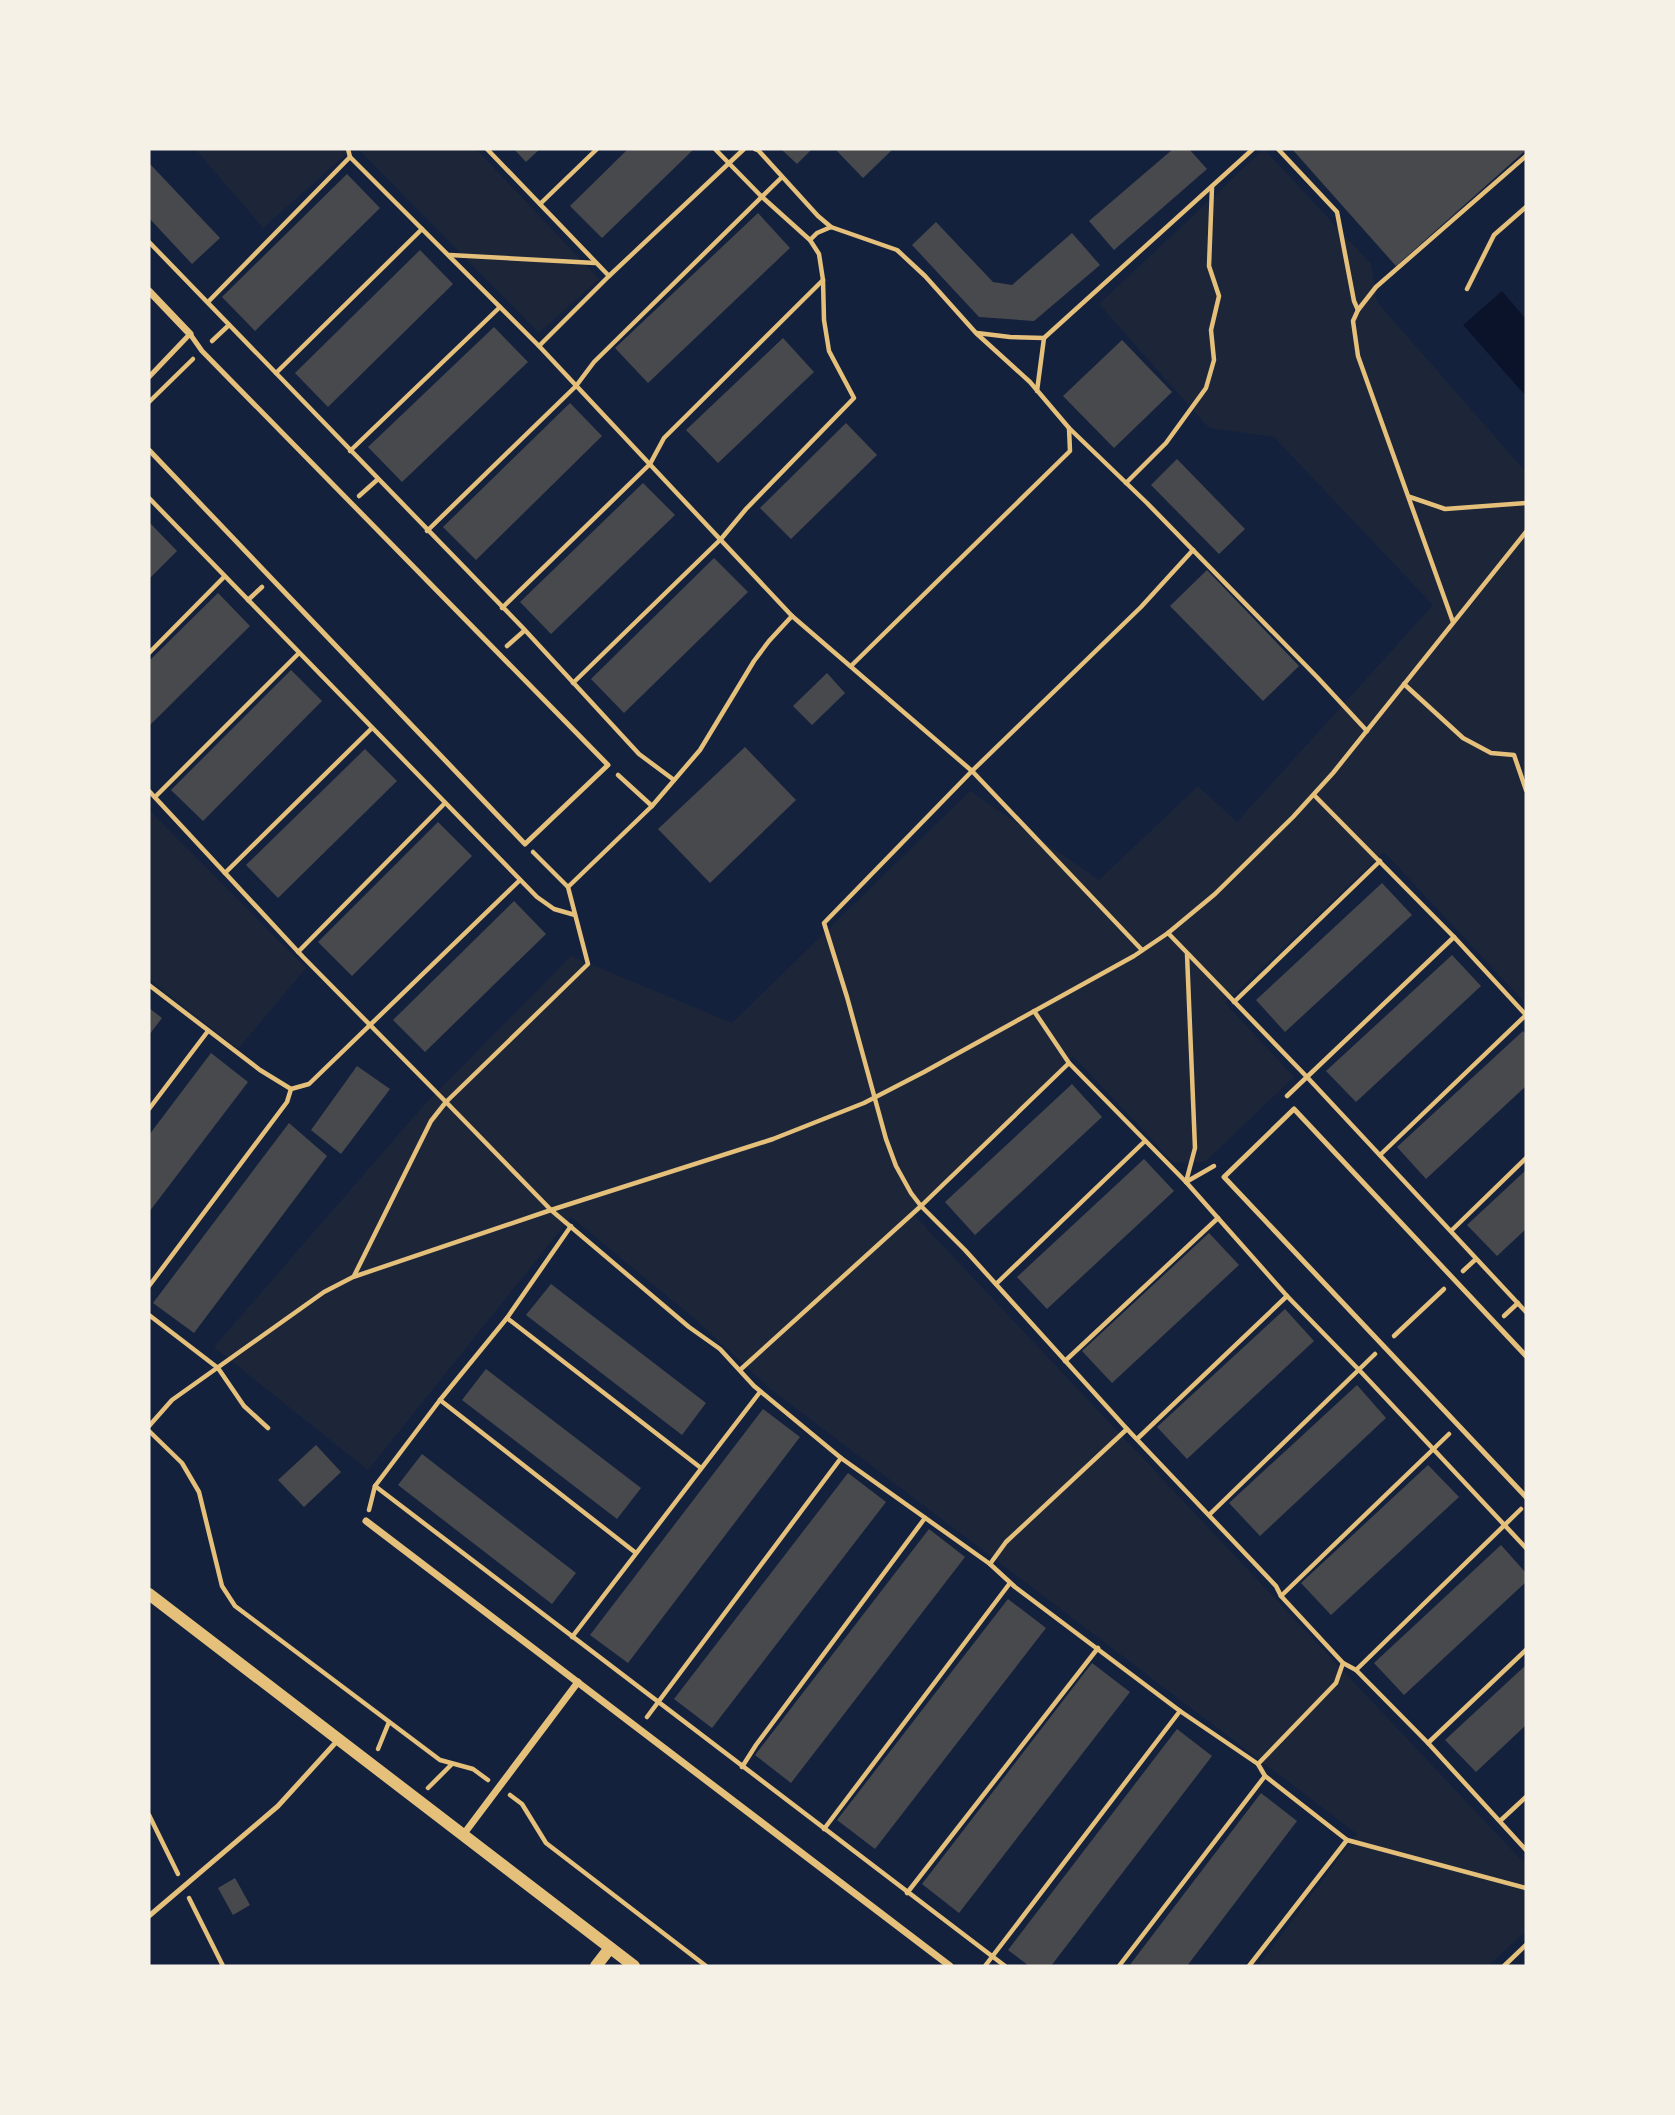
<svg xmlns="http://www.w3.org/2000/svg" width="1675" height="2115" font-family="Mulish,sans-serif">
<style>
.green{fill:#1d2539}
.water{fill:#0b132b}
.building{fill:#48494c}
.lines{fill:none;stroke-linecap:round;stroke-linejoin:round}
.path{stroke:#e5c07b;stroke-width:4.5}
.service{stroke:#e5c07b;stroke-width:5}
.minor{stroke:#e5c07b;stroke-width:7}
.tertiary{stroke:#e5c07b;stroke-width:12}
</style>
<rect width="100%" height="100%" fill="#14213d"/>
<g class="green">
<polygon points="195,149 352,149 263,228"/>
<polygon points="358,149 476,149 599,279 539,333"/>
<polygon points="1264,149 1371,264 1377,302 1526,472 1526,1004 1384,852 1225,1003 1294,1077 1205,1162 1174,1163 1073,1056 913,1214 1526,1865 1526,1931 1488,1966 1258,1966 1357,1834 769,1388 695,1319 571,1217 368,1470 214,1347 425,1104 571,956 732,1023 970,791 1099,880 1198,786 1237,822 1433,605 1274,437 1209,428 1099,304"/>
<polygon points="149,810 306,968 238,1049 149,979"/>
</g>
<polygon class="water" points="1502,291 1526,319 1526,392 1524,394 1463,325"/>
<g class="building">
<polygon points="514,149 540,149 526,162"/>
<polygon points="628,149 694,149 602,238 570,206"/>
<polygon points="781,149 812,149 797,164"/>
<polygon points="835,149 893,149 863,178"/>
<polygon points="1173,149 1189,149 1207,169 1114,250 1089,221"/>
<polygon points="1292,149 1526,149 1526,150 1396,266"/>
<polygon points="149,163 220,238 192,264 149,218"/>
<polygon points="347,174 380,208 255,331 222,297"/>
<polygon points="758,213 790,248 648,383 615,348"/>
<polygon points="936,222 993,282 1012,285 1072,233 1100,265 1034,321 979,317 912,245"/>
<polygon points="420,250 453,284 328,407 295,373"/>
<polygon points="494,327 528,362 402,482 368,447"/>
<polygon points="783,338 814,372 718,463 686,430"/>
<polygon points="1122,340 1172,392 1114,448 1063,396"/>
<polygon points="570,403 602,436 476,560 443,527"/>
<polygon points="846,423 877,455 791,539 760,508"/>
<polygon points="1177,459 1245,529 1219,554 1151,485"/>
<polygon points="643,483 675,515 551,634 520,602"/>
<polygon points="149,522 177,551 149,579"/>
<polygon points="714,558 748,592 624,713 591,679"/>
<polygon points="1207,570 1299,666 1263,701 1170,606"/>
<polygon points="218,593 250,626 149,726 149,661"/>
<polygon points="291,670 322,701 203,821 171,790"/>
<polygon points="827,673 845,693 812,725 793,706"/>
<polygon points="745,747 796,800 710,883 658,829"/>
<polygon points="365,749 397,781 278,898 246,865"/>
<polygon points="438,822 472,856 352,976 318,942"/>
<polygon points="1382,883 1412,915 1285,1032 1256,1000"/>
<polygon points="514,901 546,934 425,1052 393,1020"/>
<polygon points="1452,955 1481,986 1356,1102 1326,1071"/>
<polygon points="149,1008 162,1018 149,1035"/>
<polygon points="1523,1031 1526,1034 1526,1086 1426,1179 1397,1147"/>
<polygon points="211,1053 248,1082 149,1212 149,1135"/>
<polygon points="357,1066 390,1089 341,1154 311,1130"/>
<polygon points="1072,1084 1102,1117 975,1235 945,1202"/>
<polygon points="289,1123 327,1156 194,1333 153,1303"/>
<polygon points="1144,1159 1174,1191 1047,1309 1017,1277"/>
<polygon points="1526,1170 1526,1229 1497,1256 1467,1225"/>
<polygon points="1209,1233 1239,1265 1112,1383 1082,1351"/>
<polygon points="551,1284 706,1403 682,1435 526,1315"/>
<polygon points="1285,1309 1314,1341 1187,1459 1157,1427"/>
<polygon points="486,1369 641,1488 617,1519 462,1400"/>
<polygon points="1357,1385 1386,1418 1260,1536 1229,1503"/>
<polygon points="763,1409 800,1437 628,1663 590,1635"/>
<polygon points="316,1445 341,1472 304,1507 278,1480"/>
<polygon points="422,1454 576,1573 552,1604 398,1485"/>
<polygon points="1428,1465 1459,1497 1331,1615 1301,1583"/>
<polygon points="848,1473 886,1502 712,1728 674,1699"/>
<polygon points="929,1529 965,1557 791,1783 755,1755"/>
<polygon points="1501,1545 1526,1573 1526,1582 1404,1695 1374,1663"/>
<polygon points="1008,1599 1046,1628 875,1849 837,1820"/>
<polygon points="1092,1663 1130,1692 959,1913 922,1884"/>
<polygon points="1526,1665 1526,1725 1476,1772 1445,1740"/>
<polygon points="1177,1729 1212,1756 1051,1966 1029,1966 1008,1950"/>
<polygon points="1261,1793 1297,1821 1187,1966 1129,1966"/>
<polygon points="235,1878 250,1905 233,1915 218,1888"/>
</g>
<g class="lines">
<g class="path">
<polyline points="348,149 350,157 539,346 792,616 972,771 1142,950"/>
<polyline points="487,149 609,276"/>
<polyline points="755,149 758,150 818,216 831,227"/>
<polyline points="1278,149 1337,212 1354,301 1358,310"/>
<polyline points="540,204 597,149"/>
<polyline points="810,240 817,233 831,227 897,250 925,276 976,333 1030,382 1069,428 1147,503 1317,677 1367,731"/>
<polyline points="149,242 523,628 639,754 674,780"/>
<polyline points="450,255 595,263"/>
<polyline points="1467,289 1494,235 1526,207"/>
<polyline points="208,302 350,157"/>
<polyline points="977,333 1010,337 1044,338 1253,149"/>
<polyline points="212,341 229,325"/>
<polyline points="539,346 609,276 744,149"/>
<polyline points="276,373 422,229"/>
<polyline points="1037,391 1044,338"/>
<polyline points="149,402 193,359"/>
<polyline points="350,451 500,307"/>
<polyline points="1126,483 1166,443 1206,388 1214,360 1211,330 1219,296 1209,266 1212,187"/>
<polyline points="359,496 377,480"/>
<polyline points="1410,497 1445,509 1526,503"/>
<polyline points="149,498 537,897 554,909 575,915"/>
<polyline points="427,531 576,386 594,362 782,177"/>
<polyline points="1193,550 1141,607 972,771 824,923 847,997 886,1139 896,1166 911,1193 921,1206 965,1250 1127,1429 1276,1586 1281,1596 1343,1663 1356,1670 1428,1743 1526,1850"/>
<polyline points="248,600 262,587"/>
<polyline points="502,608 650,464 664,438 823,280"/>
<polyline points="1453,622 1358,356 1353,321 1358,310 1376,287 1526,156"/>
<polyline points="507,646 524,631"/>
<polyline points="149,653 224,577"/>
<polyline points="851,666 1070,451 1069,428"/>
<polyline points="573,683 721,539 746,509 854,398 829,351 824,320 823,280 819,254 810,240 761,196 715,149"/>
<polyline points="1404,684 1463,738 1491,753 1514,755 1526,790"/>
<polyline points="618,775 652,806"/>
<polyline points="149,791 303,957 446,1102 588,964 568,887 652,806 700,750 754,661 769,641 792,616"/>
<polyline points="1314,795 1454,937 1526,1015"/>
<polyline points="155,797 299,653"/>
<polyline points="533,852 568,887"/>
<polyline points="225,873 372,728"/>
<polyline points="1168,933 1307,1077 1526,1312"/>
<polyline points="298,952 445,803"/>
<polyline points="149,985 260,1070 291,1089 309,1084 520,880"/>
<polyline points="1234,1002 1380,861"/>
<polyline points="1034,1011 1069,1063 1186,1182 1287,1296 1362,1373 1526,1548"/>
<polyline points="1287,1096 1454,937"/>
<polyline points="149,1109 208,1031"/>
<polyline points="1380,1155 1526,1015"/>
<polyline points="1186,1182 1195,1148 1187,954"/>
<polyline points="1186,1182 1214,1166"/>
<polyline points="1451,1231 1526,1158"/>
<polyline points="1463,1271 1476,1259"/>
<polyline points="354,1276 431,1121 446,1102 551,1210 689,1327 720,1349 754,1386 841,1458 990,1564 1015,1587 1180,1711 1258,1764 1265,1776 1347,1840 1526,1888"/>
<polyline points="996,1284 1145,1141"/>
<polyline points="149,1286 287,1102 291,1089"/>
<polyline points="149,1315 218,1368 244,1406 268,1428"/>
<polyline points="1504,1316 1518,1303"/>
<polyline points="507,1318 701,1468"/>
<polyline points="1394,1336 1444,1289"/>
<polyline points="1065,1361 1218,1218"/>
<polyline points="740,1370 921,1206 1069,1063"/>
<polyline points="440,1400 636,1553"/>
<polyline points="149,1426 172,1400 324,1292 353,1277 551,1210 773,1139 864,1103 924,1072 1134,956 1168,933 1215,894 1293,817 1333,773 1526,532"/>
<polyline points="149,1431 182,1463 199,1492 222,1586 235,1606 440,1760 473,1769 488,1780"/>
<polyline points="1137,1439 1287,1296"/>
<polyline points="375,1486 1005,1966"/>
<polyline points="369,1510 375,1486 440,1400 507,1318 571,1226"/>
<polyline points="1210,1514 1375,1354"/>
<polyline points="990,1564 1006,1542 1127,1429"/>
<polyline points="1281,1596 1449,1434"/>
<polyline points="572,1637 760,1392"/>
<polyline points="1356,1670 1521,1509"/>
<polyline points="647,1717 841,1458"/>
<polyline points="1428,1743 1526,1650"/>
<polyline points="378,1749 389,1722"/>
<polyline points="1258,1764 1336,1683 1343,1663"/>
<polyline points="742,1767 756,1745 925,1518"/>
<polyline points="428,1788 452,1764"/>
<polyline points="510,1795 522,1804 546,1843 706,1966"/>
<polyline points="149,1815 178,1874"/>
<polyline points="1500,1821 1526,1797"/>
<polyline points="824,1829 1010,1583"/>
<polyline points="907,1893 1098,1648"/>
<polyline points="189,1898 223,1966"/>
<polyline points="985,1966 1180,1711"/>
<polyline points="1119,1966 1265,1776"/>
<polyline points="1249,1966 1347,1840"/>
<polyline points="1504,1966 1526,1945"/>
</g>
<g class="service">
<polyline points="149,377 190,334 202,351 608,765 525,844 149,450"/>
<polyline points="1526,1356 1294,1109 1224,1177 1526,1497"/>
<polyline points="149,1916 278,1806 338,1740"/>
</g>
<g class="minor">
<polyline points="149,291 190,334"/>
<polyline points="366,1521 950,1966"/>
<polyline points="463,1835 578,1682"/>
</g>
<g class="tertiary">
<polyline points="149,1594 634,1966"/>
<polyline points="596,1966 610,1948"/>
</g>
</g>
<rect width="1675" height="2115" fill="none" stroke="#f6f1e7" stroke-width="301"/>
</svg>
